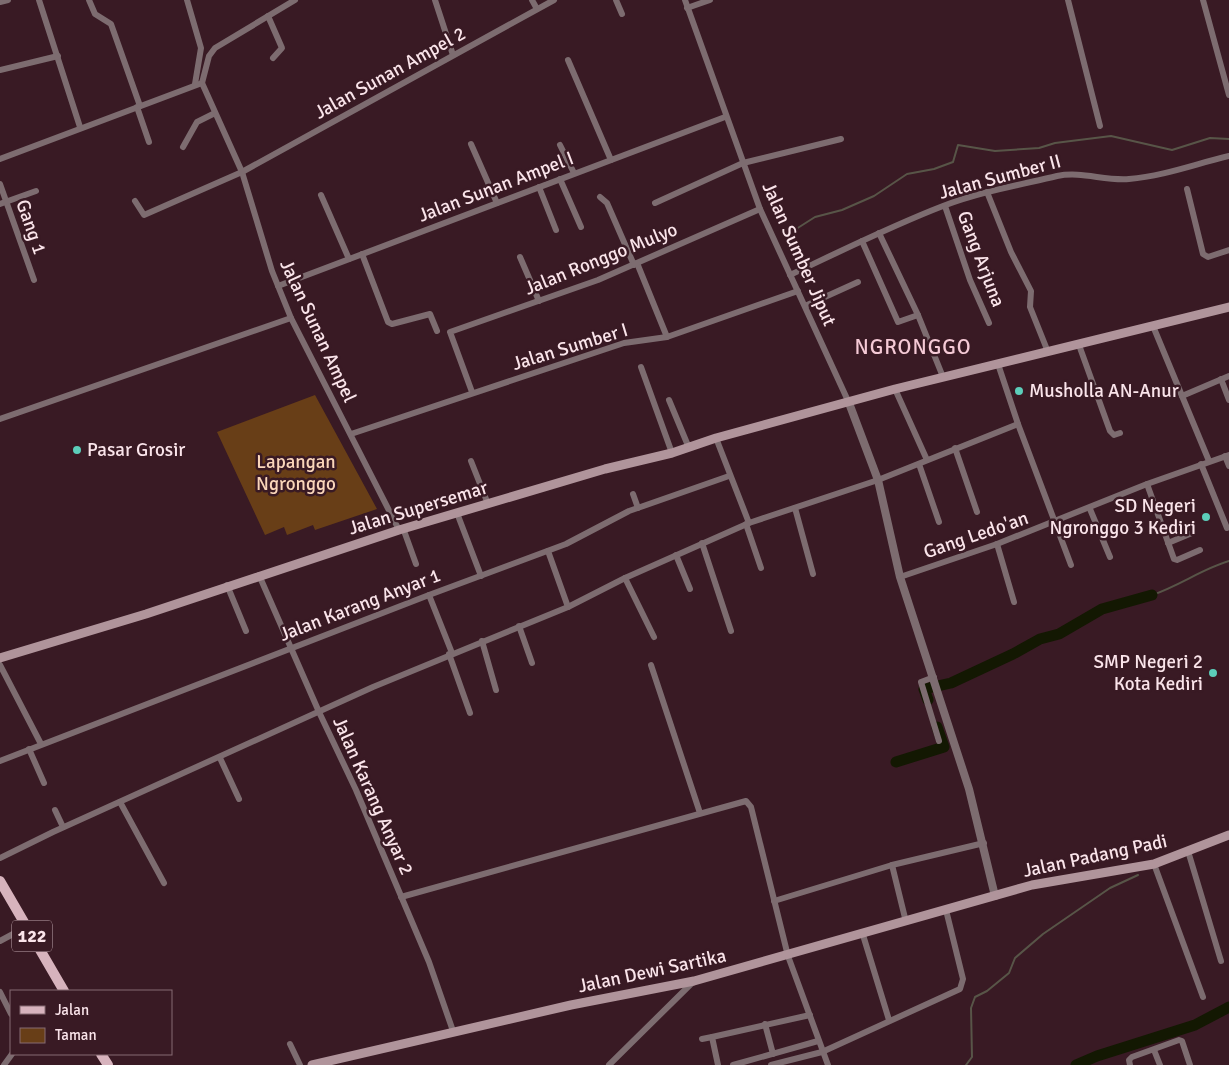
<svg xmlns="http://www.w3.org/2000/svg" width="1229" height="1065" font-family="Signika,sans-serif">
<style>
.green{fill:#683e17}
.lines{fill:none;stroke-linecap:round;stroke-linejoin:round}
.stream{stroke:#585548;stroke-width:2}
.river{stroke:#131802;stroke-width:11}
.minor{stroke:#7d6c70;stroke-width:6}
.tertiary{stroke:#7d6c70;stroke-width:8}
.secondary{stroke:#b0949b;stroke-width:9}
.primary{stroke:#d7b3bd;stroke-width:10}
.poi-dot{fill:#5cceba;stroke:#391a24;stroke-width:2}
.labels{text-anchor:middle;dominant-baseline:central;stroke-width:5;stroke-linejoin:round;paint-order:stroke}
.shield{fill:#391a24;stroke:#c0a7af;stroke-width:1}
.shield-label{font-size:18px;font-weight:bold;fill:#fae4ea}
.street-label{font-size:19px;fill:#fae4ea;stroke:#391a24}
.poi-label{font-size:19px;fill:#fae4ea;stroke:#391a24;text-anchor:start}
.park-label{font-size:19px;fill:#fad6ba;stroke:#391a24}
.quarter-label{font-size:21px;letter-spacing:1px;fill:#f5cad6;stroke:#391a24}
</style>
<rect width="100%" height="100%" fill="#391a24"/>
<polygon class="green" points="315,395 377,509 315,530 313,525 287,535 284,527 265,535 217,432"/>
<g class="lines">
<g class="stream">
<polyline points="793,231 815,217 842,210 874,196 907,174 934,169 953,162 958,145 995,151 1039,148 1055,143 1111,136 1172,150 1210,138 1229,139"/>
<path d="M1152 595C1179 586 1202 569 1229 561"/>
<polyline points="966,1065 972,1057 971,1008 975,997 987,991 1009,973 1015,958 1043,934 1110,888 1138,875"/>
</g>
<g class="river">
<polyline points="928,700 924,689 951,683 1013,654 1040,639 1059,634 1102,609 1152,595"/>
<polyline points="896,762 944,747 937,727"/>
<polyline points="1076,1065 1097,1056 1195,1025 1229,1007"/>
</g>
<g class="minor">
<polyline points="39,0 80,127"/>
<polyline points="89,0 95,14 111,24 140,106"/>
<polyline points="187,0 201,48 195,84"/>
<polyline points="435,0 453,55"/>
<polyline points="532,0 537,9"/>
<polyline points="616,0 622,14"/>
<polyline points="685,0 760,209 849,403"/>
<polyline points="1068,0 1100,126"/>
<polyline points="1203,0 1229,95"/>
<polyline points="0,2 8,0"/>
<polyline points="687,8 710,0"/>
<polyline points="268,16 282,48 273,58"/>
<polyline points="568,60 611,160"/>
<polyline points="0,70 58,56"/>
<polyline points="202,83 242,172 272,271 291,318 399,530"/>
<polyline points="202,83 209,56 215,48 295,0"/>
<polyline points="137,107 149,142"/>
<polyline points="471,144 497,203"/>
<polyline points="560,145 574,173"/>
<polyline points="183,147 197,122 215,113"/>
<polyline points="0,159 202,83"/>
<polyline points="560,179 581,227"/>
<polyline points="0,184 34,280"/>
<polyline points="539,187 556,230"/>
<polyline points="1187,189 1203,254 1208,257 1229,250"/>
<polyline points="987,192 1011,252 1031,291 1030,307 1048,352"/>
<polyline points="321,195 349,259"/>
<polyline points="600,197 607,203 634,265"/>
<polyline points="135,201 144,215 242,172 554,0"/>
<polyline points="655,203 743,163 841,139"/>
<polyline points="0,204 36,191"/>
<polyline points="945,206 970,280 989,323"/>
<polyline points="879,233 918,315 943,377"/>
<polyline points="862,241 898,322 918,315"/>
<polyline points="362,254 388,322 392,324 430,314 437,331"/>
<polyline points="520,257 539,301"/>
<polyline points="637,263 667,337"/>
<path d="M790 275C841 251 891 226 943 206 980 192 1019 185 1057 176 1082 171 1104 181 1129 179 1164 176 1195 164 1229 156"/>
<polyline points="278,286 725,117"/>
<polyline points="805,306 858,282"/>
<polyline points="1153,326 1209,461"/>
<polyline points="1079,345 1110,431 1114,435 1120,433"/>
<polyline points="998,364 1018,424 1071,565"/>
<polyline points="641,367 672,453"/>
<polyline points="1221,379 1229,400"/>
<polyline points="895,389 927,460"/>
<polyline points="472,392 450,332 598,280 760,209"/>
<polyline points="1182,396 1229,376"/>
<polyline points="669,400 689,448"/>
<polyline points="0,419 291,318"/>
<polyline points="351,434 624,343 667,337 798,291"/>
<polyline points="716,438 749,523"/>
<polyline points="955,448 977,512"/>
<polyline points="1225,456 1229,466"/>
<polyline points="471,461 488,504"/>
<polyline points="919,464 939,522"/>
<polyline points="1201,464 1227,528"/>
<polyline points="1147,484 1174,559 1177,560 1200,550"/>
<polyline points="633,494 638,508"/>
<polyline points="795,508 813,574"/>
<polyline points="1090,509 1110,557"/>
<polyline points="457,513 481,576"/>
<polyline points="746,524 761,568"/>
<polyline points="403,528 416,564"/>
<polyline points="702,543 731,631"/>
<polyline points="1168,543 1192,533"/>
<polyline points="997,544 1014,602"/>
<polyline points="548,551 568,607"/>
<polyline points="676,555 690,589"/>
<polyline points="259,575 319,712 356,790 429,962 453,1031"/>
<polyline points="900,577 997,544 1147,484 1229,455"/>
<polyline points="625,578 654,637"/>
<polyline points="227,585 246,631"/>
<polyline points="429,595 452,653"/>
<polyline points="519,626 532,663"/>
<polyline points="482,641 496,690"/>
<polyline points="449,654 470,713"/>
<polyline points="0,665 41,744"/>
<polyline points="651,665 700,813"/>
<polyline points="934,677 921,682 939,741"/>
<polyline points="29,749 44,783"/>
<polyline points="220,758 239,799"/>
<polyline points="0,761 429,595 566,544 629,511 729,476"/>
<polyline points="120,802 164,883"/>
<polyline points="55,810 63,827"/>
<polyline points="1188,851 1221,961"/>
<polyline points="0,858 53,832 373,687 568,607 625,578 749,523 878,480 1018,424"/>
<polyline points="1154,864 1203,997"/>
<polyline points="892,865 906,922"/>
<polyline points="401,897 746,801 751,807 788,956 828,1065"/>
<polyline points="774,901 892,865 984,843"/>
<polyline points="863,935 889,1020"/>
<polyline points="0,941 26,927"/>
<polyline points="0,992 11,1014"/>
<polyline points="765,1024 773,1054"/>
<polyline points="702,1039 712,1037"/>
<polyline points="290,1044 300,1065"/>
<polyline points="1154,1050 1160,1065"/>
<polyline points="4,1065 12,1054"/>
<polyline points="609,1065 694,981"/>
<polyline points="718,1065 712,1037 810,1015"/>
<polyline points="733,1065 818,1041"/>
<polyline points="771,1065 822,1052 960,989 963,979 946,910"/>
<polyline points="1130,1065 1129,1060 1132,1057 1179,1040 1182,1041 1190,1065"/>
</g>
<polyline class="tertiary" points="849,403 878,480 900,577 969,789 995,896"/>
<g class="secondary">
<polyline points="0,658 146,614 399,530 605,469 672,453 716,438 895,389 1229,307"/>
<polyline points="312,1065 571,1005 694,981 1032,885 1154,864 1229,835"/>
</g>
<g class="primary">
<polyline points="0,881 64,991"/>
<polyline points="101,1054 108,1065"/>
</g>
</g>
<g class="poi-dot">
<circle cx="1019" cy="391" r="5"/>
<circle cx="77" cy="450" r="5"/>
<circle cx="1206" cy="517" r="5"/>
<circle cx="1213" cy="673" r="5"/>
</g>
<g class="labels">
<rect class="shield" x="12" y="920.5" width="40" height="31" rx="4"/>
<g class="shield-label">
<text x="32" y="936">122</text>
</g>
<g class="street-label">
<text transform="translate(390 73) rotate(-29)">Jalan Sunan Ampel 2</text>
<text transform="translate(1000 177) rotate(-15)">Jalan Sumber II</text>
<text transform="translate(496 187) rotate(-21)">Jalan Sunan Ampel I</text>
<text transform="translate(31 227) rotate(71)">Gang 1</text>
<text transform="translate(799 254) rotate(66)">Jalan Sumber Jiput</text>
<text transform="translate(601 259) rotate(-22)">Jalan Ronggo Mulyo</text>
<text transform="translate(981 259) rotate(69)">Gang Arjuna</text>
<text transform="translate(318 331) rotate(65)">Jalan Sunan Ampel</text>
<text transform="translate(570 347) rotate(-17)">Jalan Sumber I</text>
<text transform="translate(418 508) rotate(-17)">Jalan Supersemar</text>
<text transform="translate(976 535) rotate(-19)">Gang Ledo'an</text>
<text transform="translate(360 605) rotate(-21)">Jalan Karang Anyar 1</text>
<text transform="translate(373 796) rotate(66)">Jalan Karang Anyar 2</text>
<text transform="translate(1095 856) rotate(-12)">Jalan Padang Padi</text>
<text transform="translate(652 971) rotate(-12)">Jalan Dewi Sartika</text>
</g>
<g class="poi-label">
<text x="1029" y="391">Musholla AN-Anur</text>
<text x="87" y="450">Pasar Grosir</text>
<text x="1196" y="506" text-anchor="end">SD Negeri<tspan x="1196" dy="22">Ngronggo 3 Kediri</tspan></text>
<text x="1203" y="662" text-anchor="end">SMP Negeri 2<tspan x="1203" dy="22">Kota Kediri</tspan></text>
</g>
<g class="park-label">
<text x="296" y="462">Lapangan<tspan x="296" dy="22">Ngronggo</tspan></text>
</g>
<g class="quarter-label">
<text x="913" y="347">NGRONGGO</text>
</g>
</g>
<rect x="10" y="990" width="162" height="65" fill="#391a24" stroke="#866b73"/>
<rect x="20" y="1006" width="25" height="8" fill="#d7b3bd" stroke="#866b73"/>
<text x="55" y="1015" font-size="15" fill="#fae4ea">Jalan</text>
<rect x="20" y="1028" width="25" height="15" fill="#683e17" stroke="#866b73"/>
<text x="55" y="1040" font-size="15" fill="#fae4ea">Taman</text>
</svg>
